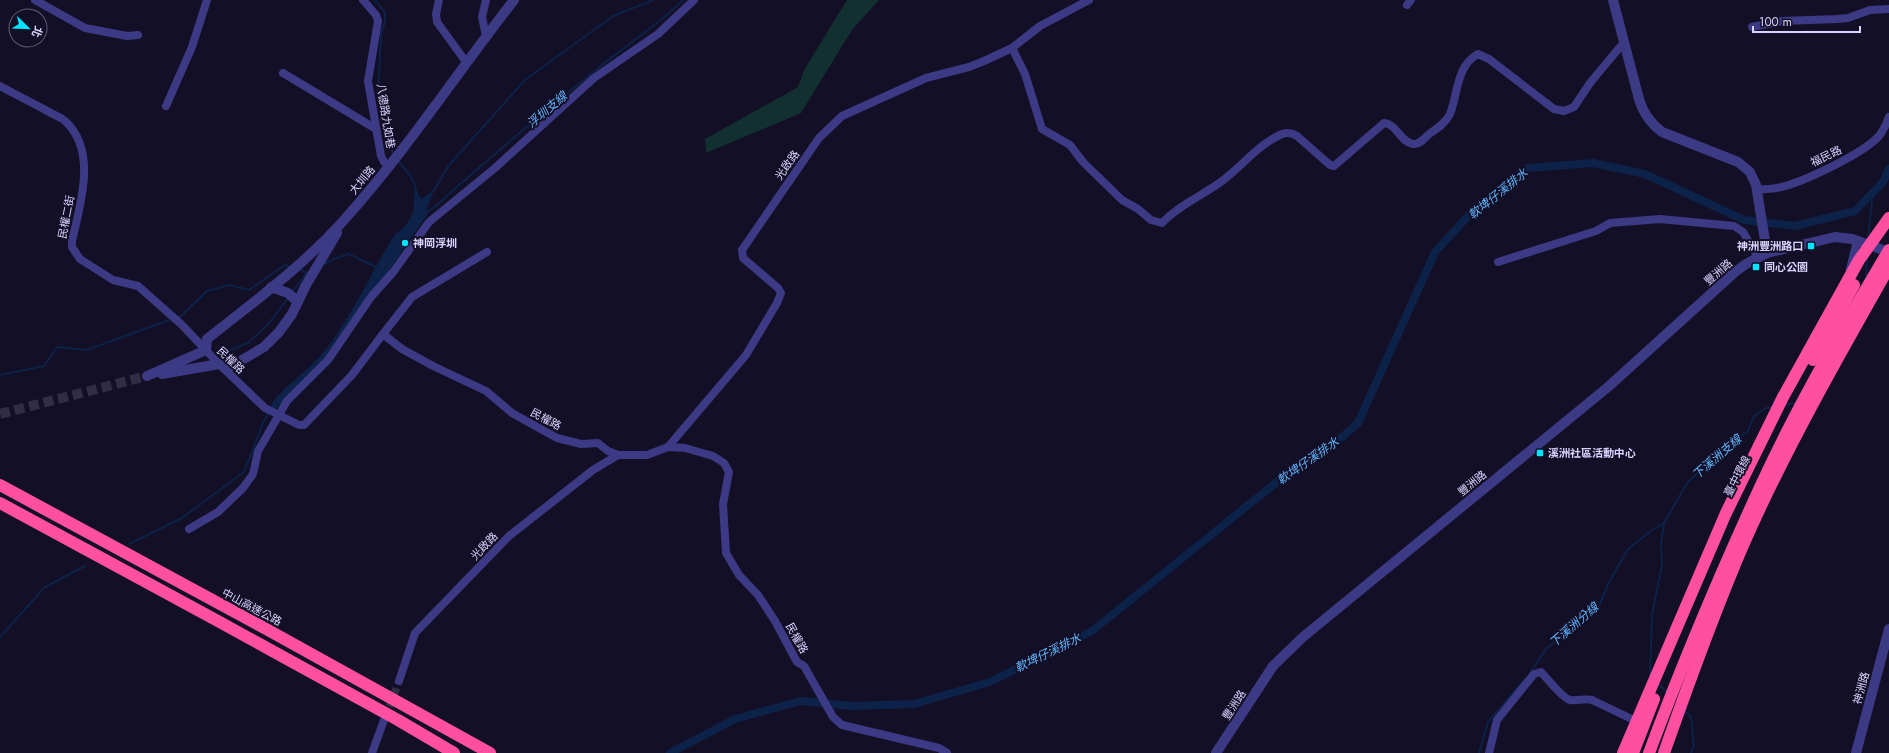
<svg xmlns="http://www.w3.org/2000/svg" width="1889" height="753" font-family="Jost,'Noto Sans TC',sans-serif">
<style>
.green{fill:#12302f}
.water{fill:#0c2248}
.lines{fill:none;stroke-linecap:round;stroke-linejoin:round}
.stream{stroke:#0c2248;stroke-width:2}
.canal{stroke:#0c2248;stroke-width:8}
.minor-tunnel{stroke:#312d47;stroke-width:8;stroke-dasharray:8 4;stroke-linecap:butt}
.tertiary-tunnel{stroke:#312d47;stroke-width:10;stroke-dasharray:10 5;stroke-linecap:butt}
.minor{stroke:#3d3a85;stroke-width:8}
.tertiary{stroke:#3d3a85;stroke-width:10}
.motorway{stroke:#ff4fa3;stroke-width:12}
.motorway-bridge{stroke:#ff4fa3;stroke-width:12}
.poi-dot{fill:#00e5ff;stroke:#130f26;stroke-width:1.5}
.labels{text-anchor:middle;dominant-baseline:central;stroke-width:4;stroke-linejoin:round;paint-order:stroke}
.street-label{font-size:11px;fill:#d9d4ff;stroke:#130f26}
.poi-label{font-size:11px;font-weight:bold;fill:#d9d4ff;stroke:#130f26;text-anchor:start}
.water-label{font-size:12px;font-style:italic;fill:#62b6ff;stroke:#130f26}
</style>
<rect width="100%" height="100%" fill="#130f26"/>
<polygon class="green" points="847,0 879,0 852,30 801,113 706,153 705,139 798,87 804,70"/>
<path class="water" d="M416 189 421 199 434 190 426 211 433 207 417 229 329 359 274 410 271 407 274 400C290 382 311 368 326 349 354 313 371 272 395 234 402 232 411 219 413 212 415 204 412 196 416 189Z"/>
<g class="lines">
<g class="stream">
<polyline points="375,0 385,13 385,22 381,34 378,94 393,155"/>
<path d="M397 160C406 171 414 176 416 191"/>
<polyline points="433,192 449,165 525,80 613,16 653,0"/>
<path d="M432 209C486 161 541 114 597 69 626 45 657 26 683 0"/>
<polyline points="1868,238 1873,193"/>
<polyline points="324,264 336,258 349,254 378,268"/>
<polyline points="298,269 307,273 309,272"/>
<polyline points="1866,280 1867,257"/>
<polyline points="292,292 307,273"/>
<polyline points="177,318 181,316 207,291 229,285 249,290 285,265 290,267"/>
<polyline points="230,350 248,343 269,323 288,298"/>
<polyline points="0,375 44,366 57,347 87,350 172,319"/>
<polyline points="1783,405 1796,403"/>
<polyline points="129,544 182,518 244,472 264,421 269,413"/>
<polyline points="0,637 45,587 85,566"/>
<polyline points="1530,673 1546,649 1599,606 1609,582 1628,549 1652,530 1664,523"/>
<polyline points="1650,675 1652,615 1662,565 1661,543 1664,523 1687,483 1722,450 1748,431 1754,416 1766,408 1773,407"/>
<polyline points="1657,683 1667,692"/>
<polyline points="1684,710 1691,717 1694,746 1691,753"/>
<polyline points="1479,753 1488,722 1525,679"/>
</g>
<polyline class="canal" points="670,753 735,719 801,701 851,706 914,704 990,682 1092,631 1288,473 1328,449 1358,423 1435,252 1470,214 1528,168 1593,163 1645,174 1744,220 1795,226 1855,211 1883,182 1889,169"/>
<polyline class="minor-tunnel" points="385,718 399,681"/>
<polyline class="tertiary-tunnel" points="0,414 147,376"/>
<g class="minor">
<polyline points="35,0 85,28 127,36 138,35"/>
<polyline points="363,0 376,15 378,21 368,81 381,156 384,162 389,166"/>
<polyline points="439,0 436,14 437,22 466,62"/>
<polyline points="1407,5 1411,0"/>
<polyline points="1752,27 1782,21 1837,19 1848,18 1870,10 1889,9"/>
<polyline points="486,36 482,17 486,0"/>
<path d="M1012 48 1025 74 1042 129 1070 145 1083 162 1122 200 1138 209 1151 220 1162 223C1179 205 1202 196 1222 181 1242 166 1259 144 1282 134 1288 132 1292 133 1297 136L1330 165 1334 166 1384 123C1397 124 1400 142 1413 144 1419 145 1424 139 1428 135 1436 129 1445 124 1450 114 1458 94 1456 66 1478 54L1489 59 1554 109 1564 111 1574 107 1590 83 1620 47 1624 46"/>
<polyline points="283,73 376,129"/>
<path d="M0 86C16 95 33 103 49 112 54 115 61 117 65 121 98 151 80 205 72 241V247L80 259 113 280 138 286 181 324 219 364 265 408 299 425H304L352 375 383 334 402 349 433 366 486 391 512 413 557 438 581 444 598 443 608 451 618 455H647L668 447 685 448 713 456 724 463 729 472 723 504 726 553 739 575 758 595 775 621 797 662 804 666 833 717 842 725 939 748 947 753"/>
<polyline points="166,106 192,47 207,0"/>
<path d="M1757 190C1766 189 1776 189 1785 186 1807 180 1864 153 1879 136 1884 130 1886 125 1889 117"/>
<polyline points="1498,262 1596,231 1610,223 1660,219 1734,226 1743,232 1758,257"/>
<polyline points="1850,269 1857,241"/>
<polyline points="383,334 412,297 487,252"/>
<polyline points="668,447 746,355 777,303 781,293 778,288 743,258 742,250 819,138 842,116 926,78 969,67 984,61 1012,48 1040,26 1089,0"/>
<polyline points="189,529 218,512 243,488 253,474 258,451 287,401 328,360 371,297 394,271 429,222 495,168 594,78 658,34 694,0"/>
<polyline points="399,681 415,633 509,536 593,470 618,455"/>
<polyline points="372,753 384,720"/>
<path d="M1489 753 1497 720 1534 674 1541 672C1547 678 1562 698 1570 700 1578 701 1584 698 1592 700L1638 722"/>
</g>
<g class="tertiary">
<path d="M1613 0 1639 99C1643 113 1650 123 1662 132L1738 162 1750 172 1756 185 1767 253"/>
<polyline points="271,287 288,293 298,302"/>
<polyline points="162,374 219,364 232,366 264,347 279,332 292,314 306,285 337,233"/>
<path d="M147 376 206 350 207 339C254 302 304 265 344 220 406 151 457 73 514 0"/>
<polyline points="1216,753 1273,666 1303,637 1608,387 1735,272 1746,264 1767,253 1835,237 1852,239 1889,252"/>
<polyline points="1856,753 1889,629"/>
</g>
<g class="motorway">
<polyline points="0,485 268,630 490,753"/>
<polyline points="0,503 216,620 398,720 454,753"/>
<path d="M1664 753C1689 682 1714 612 1744 543 1786 448 1838 357 1889 267"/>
</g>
<g class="motorway-bridge">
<polyline points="1813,360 1854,285"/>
<polyline points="1623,753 1726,513 1783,397 1859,260 1889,218"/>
<polyline points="1633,753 1654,699"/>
<path d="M1649 753C1683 662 1721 572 1762 483 1799 403 1844 326 1889 250"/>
</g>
</g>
<g class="poi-dot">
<circle cx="405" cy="243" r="4"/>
<rect x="1807" y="242" width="8" height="8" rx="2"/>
<rect x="1752" y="263" width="8" height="8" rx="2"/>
<rect x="1536" y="449" width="8" height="8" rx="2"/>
</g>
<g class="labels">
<g class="street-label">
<text transform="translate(386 116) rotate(81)">八德路九如巷</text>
<text transform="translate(1826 156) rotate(-26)">福民路</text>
<text transform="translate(787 165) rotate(-55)">光啟路</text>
<text transform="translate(362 180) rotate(-50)">大圳路</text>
<text transform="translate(66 217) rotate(-79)">民權二街</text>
<text transform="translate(1718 272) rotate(-41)">豐洲路</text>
<text transform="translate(231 360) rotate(44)">民權路</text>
<text transform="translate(546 419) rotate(28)">民權路</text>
<text transform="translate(1737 476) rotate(-63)">臺中環線</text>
<text transform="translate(1472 483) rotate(-39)">豐洲路</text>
<text transform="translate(484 546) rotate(-46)">光啟路</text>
<text transform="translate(252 607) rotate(28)">中山高速公路</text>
<text transform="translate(797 638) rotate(61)">民權路</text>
<text transform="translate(1861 688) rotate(-75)">神洲路</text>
<text transform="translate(1234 705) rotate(-57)">豐洲路</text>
</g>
<g class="poi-label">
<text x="413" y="243">神岡浮圳</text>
<text x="1803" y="246" text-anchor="end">神洲豐洲路口</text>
<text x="1764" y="267">同心公園</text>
<text x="1548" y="453">溪洲社區活動中心</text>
</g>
<g class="water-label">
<text transform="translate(547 110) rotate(-40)">浮圳支線</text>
<text transform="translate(1498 194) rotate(-39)">軟埤仔溪排水</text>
<text transform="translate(1717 457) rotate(-41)">下溪洲支線</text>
<text transform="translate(1308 461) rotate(-35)">軟埤仔溪排水</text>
<text transform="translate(1574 625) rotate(-41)">下溪洲分線</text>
<text transform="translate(1048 653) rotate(-26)">軟埤仔溪排水</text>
</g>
</g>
<g transform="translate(28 28) rotate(113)"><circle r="19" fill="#130f26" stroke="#625e7d"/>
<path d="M0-3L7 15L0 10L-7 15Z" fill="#00e5ff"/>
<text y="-6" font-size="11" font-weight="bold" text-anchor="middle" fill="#d9d4ff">北</text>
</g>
<path d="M1753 26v6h107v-6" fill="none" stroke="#d9d4ff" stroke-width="2"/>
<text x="1759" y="26" font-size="12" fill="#d9d4ff" stroke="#130f26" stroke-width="3" paint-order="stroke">100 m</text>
</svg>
